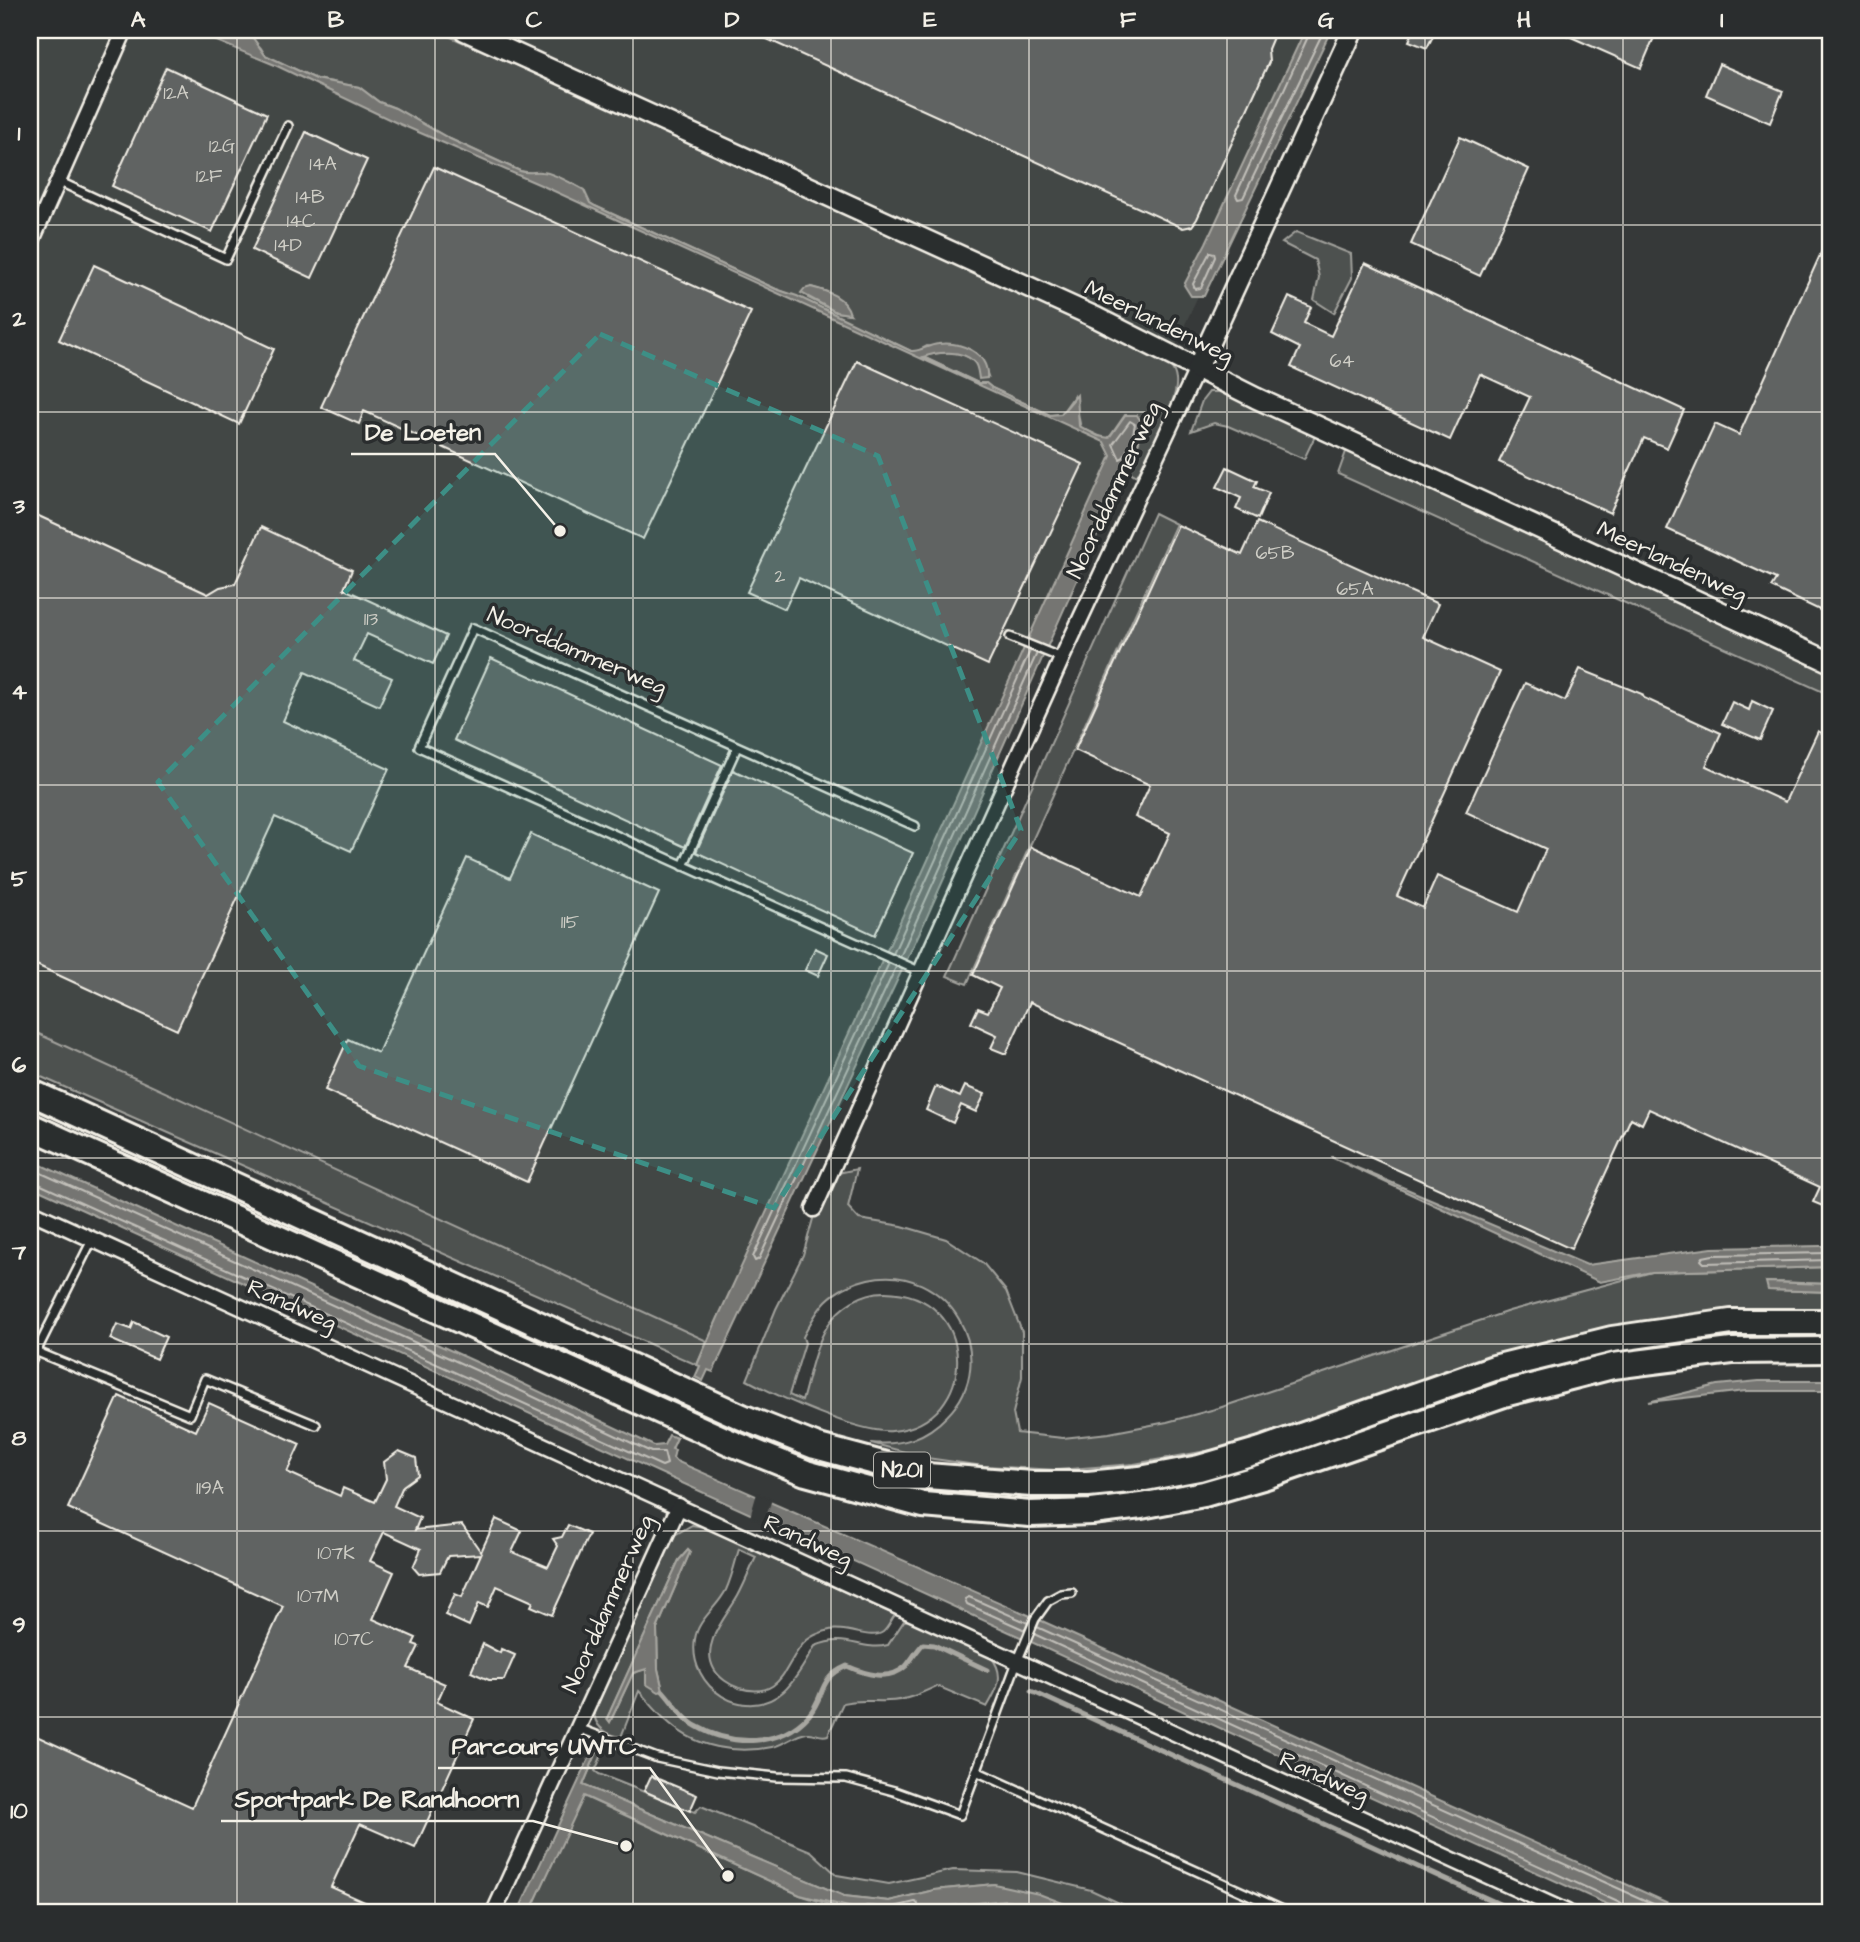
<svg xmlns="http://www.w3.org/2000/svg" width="1860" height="1942" font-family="'Architects Daughter',sans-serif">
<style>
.built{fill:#434645}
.green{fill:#4e514f;stroke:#a1a19c;stroke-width:2;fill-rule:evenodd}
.water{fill:#757572;stroke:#a8a7a1;stroke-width:2}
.pier{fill:#363939}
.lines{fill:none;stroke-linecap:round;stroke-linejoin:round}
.shore{stroke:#c1bfb9;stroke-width:2}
.stream{stroke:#a8a7a1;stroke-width:5}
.building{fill:#616362;stroke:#f4f1e8;stroke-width:2}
.service-casing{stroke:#f4f1e8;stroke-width:12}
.minor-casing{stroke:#f4f1e8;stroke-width:19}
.tertiary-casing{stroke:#f4f1e8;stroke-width:24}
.trunk-casing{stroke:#f4f1e8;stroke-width:30}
.service{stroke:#2a2d2e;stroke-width:7}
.minor{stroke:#2a2d2e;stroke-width:14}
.tertiary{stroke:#2a2d2e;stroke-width:19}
.trunk{stroke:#2a2d2e;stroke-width:24}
.marked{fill:#3d8f86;fill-opacity:0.2;stroke:#3d8f86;stroke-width:5;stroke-dasharray:14 9;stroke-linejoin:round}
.grid{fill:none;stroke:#f4f1e8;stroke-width:2;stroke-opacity:0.55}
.labels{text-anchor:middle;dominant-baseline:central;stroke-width:7;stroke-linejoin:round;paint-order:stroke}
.number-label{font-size:19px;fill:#cfcec6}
.shield{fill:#2a2d2e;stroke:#b7b6b0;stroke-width:2}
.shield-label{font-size:21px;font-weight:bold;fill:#f4f1e8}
.street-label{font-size:23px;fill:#f4f1e8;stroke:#2a2d2e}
.leader{fill:none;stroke:#f4f1e8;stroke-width:2.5}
.callout-dot{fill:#f4f1e8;stroke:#2a2d2e;stroke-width:2.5}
.callout-label{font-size:24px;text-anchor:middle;font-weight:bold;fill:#f4f1e8;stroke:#2a2d2e;stroke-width:7;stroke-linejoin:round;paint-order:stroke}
.neatline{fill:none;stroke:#f4f1e8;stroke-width:2.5}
.grid-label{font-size:23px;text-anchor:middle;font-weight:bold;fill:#f4f1e8}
</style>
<rect width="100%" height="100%" fill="#363939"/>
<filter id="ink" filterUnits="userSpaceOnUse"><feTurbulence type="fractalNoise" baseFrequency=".0143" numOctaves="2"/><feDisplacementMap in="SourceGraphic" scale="14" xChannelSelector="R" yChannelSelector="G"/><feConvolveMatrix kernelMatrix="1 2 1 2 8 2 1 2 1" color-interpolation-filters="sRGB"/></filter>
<g filter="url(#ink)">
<polygon class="built" points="30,30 1319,30 719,1349 30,1032"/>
<g class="green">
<path d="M207 30H435L699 145 1157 355C1167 362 1175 368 1176 380 1179 401 1147 455 1137 476L1126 470 1139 441 1113 434 1106 439 1081 428 1074 396 1061 414 1050 415 992 388 986 383H978L923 357C936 352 960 349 972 360 979 366 978 370 988 376L982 359 927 346 916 352 911 351 797 297 776 289 595 206 590 203 580 188 558 177 520 171 450 139 395 108 379 102 359 87 316 79 265 55 261 48 247 33ZM811 287 827 292 850 314 836 312 808 298Z"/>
<polygon points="1296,232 1351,254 1352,278 1334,313 1314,300 1319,277 1315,260 1282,243"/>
<polygon points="1209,392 1221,392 1316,434 1304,459 1228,426 1214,423 1191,431 1202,401"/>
<polygon points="1347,449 1830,669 1830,695 1338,474"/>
<polygon points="1154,513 1176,524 967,984 947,976"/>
<polygon points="30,1030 707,1341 697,1365 30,1072"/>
<path d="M857 1169 848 1207 859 1219 902 1226 946 1239 983 1263 1006 1291 1022 1332V1377L1013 1413 1017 1433 1063 1438 1109 1433 1167 1422 1219 1408 1509 1311 1652 1272 1830 1267V1284L1767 1282 1769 1290 1830 1292V1309L1762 1308 1640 1321 1593 1331 1499 1354 1229 1447 1134 1464 1057 1470 983 1466 927 1458 871 1443C902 1446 926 1438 947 1416 1005 1358 947 1261 868 1279 854 1282 837 1290 826 1301 816 1311 810 1324 803 1337L805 1343 789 1395 802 1401C809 1377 814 1347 828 1325 840 1306 862 1292 885 1292 980 1293 980 1423 892 1431 860 1434 777 1396 747 1380L776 1309 803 1255 816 1208 838 1173Z"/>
<path d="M692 1525 704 1527 895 1615C891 1620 888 1628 883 1632 871 1641 845 1625 826 1631 819 1633 812 1636 807 1640 783 1661 786 1701 739 1688 730 1685 719 1678 714 1669 700 1644 727 1616 738 1596 745 1583 750 1570 756 1557L739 1549C735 1563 732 1577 726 1590 717 1608 698 1619 695 1639 687 1688 746 1725 784 1691 797 1679 806 1661 815 1646 848 1632 860 1652 888 1645L904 1621 908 1620 991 1657C1006 1675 997 1690 987 1707L937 1686C922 1693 905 1701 888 1701 873 1702 859 1699 843 1703L828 1735C820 1738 815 1732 807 1733 795 1734 784 1745 772 1747 736 1754 697 1748 669 1723 658 1714 649 1702 639 1691L621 1737C604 1734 593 1726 594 1708L668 1545 673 1536ZM688 1550 690 1552 657 1629 658 1669 663 1690 646 1669 633 1673 610 1722 607 1718 679 1560Z"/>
<polygon points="605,1748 595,1771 599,1774 695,1812 701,1806 811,1851 837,1875 889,1884 953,1870 1017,1872 1091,1890 1139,1912 1086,1912 994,1884 934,1890 889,1901 844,1896 583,1785 597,1752"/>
<polygon points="583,1796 800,1895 853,1912 530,1912"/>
<polygon points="1011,1904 1029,1912 933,1912"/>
</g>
<g class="water">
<path d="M190 30 247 33 253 38 265 55 316 79 359 87 379 102 395 108 450 139 520 171C529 174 534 171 542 172 552 172 575 185 584 190L590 203 595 206 776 289 797 296 911 351C920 352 928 345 938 344 960 341 989 352 987 378L979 379C978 373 978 366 974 362 963 349 936 352 923 357L978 383H986L992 388 1050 415 1061 414 1077 395 1079 426 1098 436 1109 438 1125 415H1137L1142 423 1139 441 925 921 713 1372 708 1370 703 1381 695 1377 700 1366 697 1365 720 1313 879 968 1111 456 1104 442 543 186 395 122 275 65Z"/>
<polygon points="1305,30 1331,30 1204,296 1191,296 1184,285 1206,243"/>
<path d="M811 287C827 291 846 297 850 314L836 312 801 293 804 289Z"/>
<polygon points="1331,1157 1587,1265 1712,1248 1821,1246 1830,1246 1830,1267 1652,1272 1600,1282"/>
<polygon points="30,1160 494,1370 654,1446 664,1445 669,1435 677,1438 672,1449 675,1450 673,1458 676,1461 1042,1621 1688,1912 1624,1912 30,1186"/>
<polygon points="1766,1282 1830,1284 1830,1292 1768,1290"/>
<polygon points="1759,1381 1830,1381 1830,1391 1746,1391 1648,1402 1717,1385"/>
<polygon points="688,1550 690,1552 657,1629 658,1669 663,1691 659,1692 646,1684 646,1669 633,1673 610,1722 607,1718 679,1560"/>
<polygon points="593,1750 597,1752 583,1785 844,1896 889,1901 934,1890 994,1884 1039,1894 1086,1912 1057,1912 1042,1906 1006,1900 895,1912 868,1912 800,1895 584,1796 530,1912 518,1912"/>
</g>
<polygon class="pier" points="757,1493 772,1499 764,1523 750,1517"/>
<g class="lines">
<g class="shore">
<polyline points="1311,30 1236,195 1238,199 1243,198 1324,30"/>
<polygon points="1210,252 1214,253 1215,257 1201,288 1195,289 1193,284"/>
<polygon points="1130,421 1135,424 1132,439 1124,457 1120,459 1113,444"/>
<polyline points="893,954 1030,651"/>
<polyline points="900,957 1037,653"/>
<polyline points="889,963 753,1257 755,1261 759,1259 896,967"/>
<polyline points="30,1168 491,1377 651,1452 664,1452 667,1464 662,1466 30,1180"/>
<polyline points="1830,1253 1713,1255 1703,1257 1701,1260 1704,1263 1830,1260"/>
<polyline points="1037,1627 1671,1912"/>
<polyline points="1025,1630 967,1604 965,1599 969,1597 1028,1623"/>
<polyline points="1034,1634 1620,1903 1624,1906 1625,1912"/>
<polyline points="863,1912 866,1906 890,1908 915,1902 918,1904 917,1912"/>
</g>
<g class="stream">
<path d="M663 1691C673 1702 683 1719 696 1726 732 1747 781 1747 809 1715 826 1695 817 1679 847 1666 865 1674 889 1682 906 1666 912 1659 917 1650 923 1644L934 1645 987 1670"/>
<polyline points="1031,1691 1517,1912"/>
</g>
</g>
<g class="building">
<polygon points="747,30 1276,30 1268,49 1269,62 1197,219 1192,226 1183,228"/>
<polygon points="1414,30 1436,30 1427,48 1409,41"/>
<polygon points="1555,30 1643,30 1655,35 1641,68"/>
<polygon points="1719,64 1783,91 1770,123 1706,95"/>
<polygon points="166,67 267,114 212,232 112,186"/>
<polygon points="306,132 367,160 312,278 252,250"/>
<polygon points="1460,137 1529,169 1480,276 1411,244"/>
<polygon points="434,167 751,312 643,539 364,411 359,424 321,407"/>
<polygon points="1830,233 1830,615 1771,587 1776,579 1667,529 1715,424 1739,435"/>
<polygon points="1365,263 1684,410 1667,448 1644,438 1610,513 1499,462 1530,397 1480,374 1450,440 1291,367 1300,348 1272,334 1289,297 1311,307 1304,323 1331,336"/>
<polygon points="94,265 274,349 239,424 59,340"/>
<polygon points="857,361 1083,464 988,665 799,578 785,609 747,592"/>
<polygon points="1227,467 1257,481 1254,487 1269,493 1258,519 1236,509 1241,498 1217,487"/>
<polygon points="30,512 208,594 220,587 235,584 261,527 352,570 344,589 446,636 433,664 367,634 354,661 392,678 379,706 305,672 283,721 389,769 351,851 275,817 177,1030 30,962"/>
<polygon points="1257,522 1438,604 1423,637 1500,672 1397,896 1423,908 1437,876 1518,912 1546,849 1466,812 1525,683 1565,701 1580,669 1642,694 1644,698 1721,733 1706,766 1785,802 1818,731 1830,737 1830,1209 1813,1202 1820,1187 1649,1109 1642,1124 1631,1118 1571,1249 1030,1002 1006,1054 991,1048 997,1035 971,1023 978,1008 988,1012 1000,988 973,975 1031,847 1141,897 1170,833 1135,817 1150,785 1075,750 1178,525 1242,555"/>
<polygon points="491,658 722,765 685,847 454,740"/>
<polygon points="1752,701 1773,711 1760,740 1722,724 1732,702 1749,710"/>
<polygon points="733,770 913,853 875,935 696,852"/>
<polygon points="531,834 659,893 527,1182 325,1090 348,1039 378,1053 467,858 510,878"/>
<polygon points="815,948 828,954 818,976 805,970"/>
<polygon points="936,1086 960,1097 965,1086 985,1094 976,1112 961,1105 953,1123 926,1110"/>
<polygon points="134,1322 166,1337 156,1359 110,1339 117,1324 131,1329"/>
<polygon points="119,1396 196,1431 209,1403 300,1444 287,1472 340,1496 343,1488 375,1502 386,1479 384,1462 399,1451 416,1458 418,1475 403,1486 394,1506 420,1518 415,1530 462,1525 481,1552 496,1519 522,1531 512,1552 548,1567 558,1546 553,1539 562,1537 568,1525 589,1534 552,1615 531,1606 533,1602 497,1586 488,1607 479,1603 469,1626 445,1615 455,1594 462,1597 481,1554 448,1556 440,1572 419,1574 413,1567 421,1549 384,1532 370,1561 394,1572 373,1619 416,1638 413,1644 419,1646 408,1668 445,1684 437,1702 474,1719 415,1848 360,1824 331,1887 387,1912 30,1912 30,1733 192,1807 283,1606 68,1508"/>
<polygon points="483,1644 500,1653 501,1649 515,1655 504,1680 489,1680 471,1672"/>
<polygon points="651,1776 697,1795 690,1811 644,1791"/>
</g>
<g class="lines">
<defs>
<g id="service">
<polyline points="58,181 226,259 288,126"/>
<polyline points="1010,637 1062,658"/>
<polyline points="915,826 473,628 419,747 921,972"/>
<polyline points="683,866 737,747"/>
<polyline points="30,1349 190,1415 205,1379 316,1425"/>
<polyline points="30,1364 92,1240"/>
<polyline points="578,1728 657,1758 718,1771 777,1777 846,1778 894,1791 960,1815 1017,1662 1035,1619 1048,1601 1061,1594 1072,1593"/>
<polyline points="976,1771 1287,1912"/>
</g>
<g id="minor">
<polyline points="30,245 125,30"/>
<polyline points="814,1209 1062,658 1197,369"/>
<polyline points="30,1211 1567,1912"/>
<polyline points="494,1912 679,1506"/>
</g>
<g id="tertiary">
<polyline points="464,30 1097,318 1256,398 1830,662"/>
<polyline points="1197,369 1353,30"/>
</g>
<g id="trunk">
<polyline points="30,1092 742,1417 815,1446 927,1476 1032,1484 1088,1484 1140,1479 1199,1468 1261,1450 1494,1368 1612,1339 1731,1322 1830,1322"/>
<polyline points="30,1126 729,1442 806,1473 923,1505 1030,1514 1092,1512 1141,1506 1204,1494 1266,1476 1504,1394 1613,1366 1732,1351 1830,1350"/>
</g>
</defs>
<use href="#service" class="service-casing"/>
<use href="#minor" class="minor-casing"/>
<use href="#tertiary" class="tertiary-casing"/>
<use href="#trunk" class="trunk-casing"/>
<use href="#service" class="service"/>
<use href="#minor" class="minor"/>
<use href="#tertiary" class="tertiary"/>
<use href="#trunk" class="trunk"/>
</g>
</g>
<path class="marked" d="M600 334 878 456 1021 830 774 1208 359 1066 158 782Z"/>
<path class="grid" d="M237 30V1912M435 30V1912M633 30V1912M831 30V1912M1029 30V1912M1227 30V1912M1425 30V1912M1623 30V1912M30 225H1830M30 412H1830M30 598H1830M30 785H1830M30 971H1830M30 1158H1830M30 1344H1830M30 1531H1830M30 1717H1830"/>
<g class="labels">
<g class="number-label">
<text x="176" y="93">12A</text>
<text x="222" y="146">12G</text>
<text x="323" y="164">14A</text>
<text x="209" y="176">12F</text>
<text x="310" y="197">14B</text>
<text x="301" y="221">14C</text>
<text x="288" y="245">14D</text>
<text x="1342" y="361">64</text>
<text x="1275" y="553">65B</text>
<text x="780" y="576">2</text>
<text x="1355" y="589">65A</text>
<text x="371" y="619">113</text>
<text x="570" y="922">115</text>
<text x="210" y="1488">119A</text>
<text x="336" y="1553">107K</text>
<text x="318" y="1596">107M</text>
<text x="354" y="1639">107C</text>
</g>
<rect class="shield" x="874" y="1452.5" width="56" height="35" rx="5"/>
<g class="shield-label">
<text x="902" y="1470">N201</text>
</g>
<g class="street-label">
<text transform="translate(1159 322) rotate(26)">Meerlandenweg</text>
<text transform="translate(1114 490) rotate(-65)">Noorddammerweg</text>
<text transform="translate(1672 562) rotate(25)">Meerlandenweg</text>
<text transform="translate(577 651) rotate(23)">Noorddammerweg</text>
<text transform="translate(292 1305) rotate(24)">Randweg</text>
<text transform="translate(808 1541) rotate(25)">Randweg</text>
<text transform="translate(608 1604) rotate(-66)">Noorddammerweg</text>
<text transform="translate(1324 1777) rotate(24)">Randweg</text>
</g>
</g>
<path class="leader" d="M560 531L495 454H351M728 1876L650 1768H438M626 1846L533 1821H221"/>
<g class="callout-dot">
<circle cx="560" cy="531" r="7"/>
<circle cx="728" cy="1876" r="7"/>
<circle cx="626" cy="1846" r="7"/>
</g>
<g class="callout-label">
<text x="423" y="440">De Loeten</text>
<text x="544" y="1754">Parcours UWTC</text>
<text x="377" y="1807">Sportpark De Randhoorn</text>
</g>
<rect width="1860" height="1942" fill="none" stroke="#2a2d2e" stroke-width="77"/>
<rect x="38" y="38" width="1784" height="1866" class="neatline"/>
<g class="grid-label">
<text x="138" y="27">A</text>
<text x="336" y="27">B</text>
<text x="534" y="27">C</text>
<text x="732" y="27">D</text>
<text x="930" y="27">E</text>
<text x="1128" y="27">F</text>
<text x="1326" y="27">G</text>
<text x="1524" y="27">H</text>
<text x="1722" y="27">I</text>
<text x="19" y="140">1</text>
<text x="19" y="326">2</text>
<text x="19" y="513">3</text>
<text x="19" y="699">4</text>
<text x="19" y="886">5</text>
<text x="19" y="1072">6</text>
<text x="19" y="1259">7</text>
<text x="19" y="1445">8</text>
<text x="19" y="1632">9</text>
<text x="19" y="1818">10</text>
</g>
</svg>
